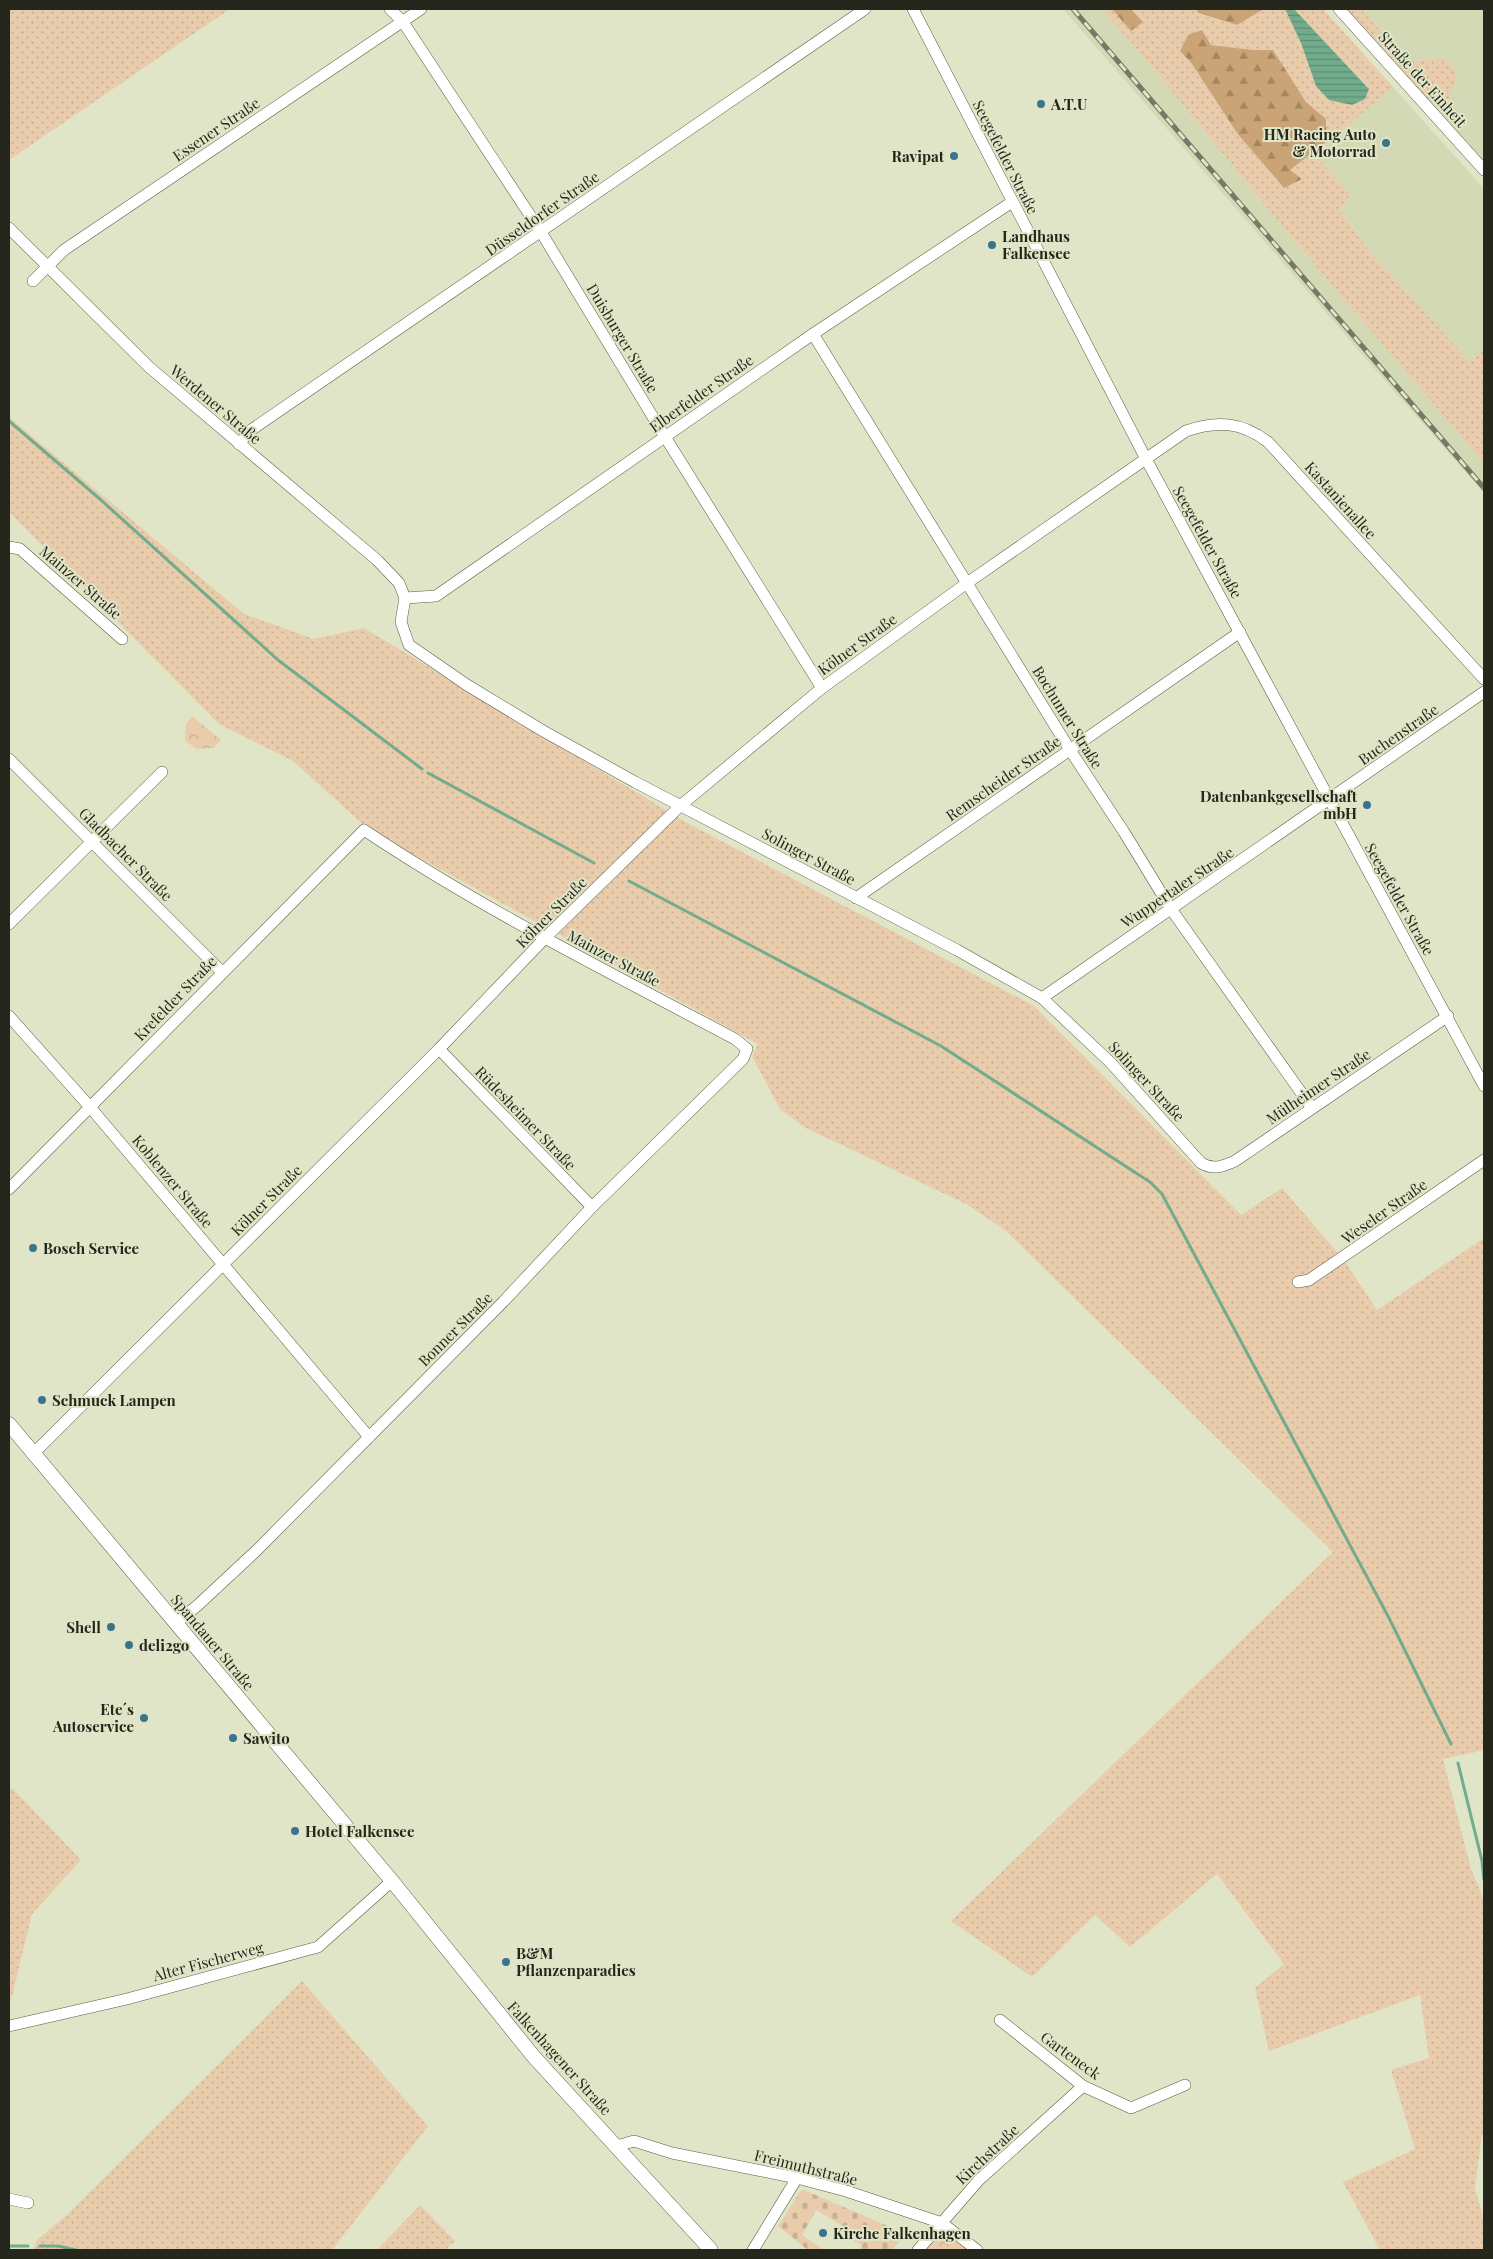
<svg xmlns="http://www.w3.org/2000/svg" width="1493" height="2259" font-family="'Playfair Display',serif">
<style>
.built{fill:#d3d9b5}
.grass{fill:url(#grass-dots);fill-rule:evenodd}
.forest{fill:url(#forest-firs)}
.cemetery{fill:url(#cemetery-stones)}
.park{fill:url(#park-crowns)}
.water{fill:url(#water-rules)}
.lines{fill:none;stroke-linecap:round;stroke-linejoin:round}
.stream{stroke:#73ac8c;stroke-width:3}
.minor-casing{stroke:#595d43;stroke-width:12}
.major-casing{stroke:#595d43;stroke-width:15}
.minor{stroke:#fff;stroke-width:11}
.major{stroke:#fff;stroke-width:14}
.rail-casing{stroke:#767965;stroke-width:5}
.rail{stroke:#e0e5c7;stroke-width:3;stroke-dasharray:9;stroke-linecap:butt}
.poi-dot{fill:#38748b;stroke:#e0e5c7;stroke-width:2}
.labels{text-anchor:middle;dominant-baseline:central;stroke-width:4;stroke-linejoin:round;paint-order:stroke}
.street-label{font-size:15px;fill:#26271c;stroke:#e0e5c7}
.poi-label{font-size:15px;font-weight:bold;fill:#26271c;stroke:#e0e5c7;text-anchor:start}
</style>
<defs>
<pattern id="grass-dots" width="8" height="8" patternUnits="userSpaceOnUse" patternTransform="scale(1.25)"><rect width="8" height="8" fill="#e9ccab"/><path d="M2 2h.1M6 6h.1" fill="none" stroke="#c8af93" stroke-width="1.8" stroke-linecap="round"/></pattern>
<pattern id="forest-firs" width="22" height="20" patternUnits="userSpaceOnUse" patternTransform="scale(1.25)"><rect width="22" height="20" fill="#caa476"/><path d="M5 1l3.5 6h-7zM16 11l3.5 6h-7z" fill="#a48660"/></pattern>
<pattern id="cemetery-stones" width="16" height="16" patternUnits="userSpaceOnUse" patternTransform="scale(1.25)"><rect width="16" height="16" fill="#e9ccab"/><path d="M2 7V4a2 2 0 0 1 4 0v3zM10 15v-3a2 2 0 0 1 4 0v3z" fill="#c8af93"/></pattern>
<pattern id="park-crowns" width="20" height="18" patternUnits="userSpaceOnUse" patternTransform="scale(1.25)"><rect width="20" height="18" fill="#e9ccab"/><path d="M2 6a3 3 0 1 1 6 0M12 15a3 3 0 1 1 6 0" fill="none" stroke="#c8af93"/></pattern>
<pattern id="water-rules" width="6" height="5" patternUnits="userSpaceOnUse" patternTransform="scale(1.25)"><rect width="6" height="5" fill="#73ac8c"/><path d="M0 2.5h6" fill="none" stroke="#5e8c72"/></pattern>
</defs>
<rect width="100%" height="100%" fill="#e0e5c7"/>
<g class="built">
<polygon points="1063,9 1101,9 1131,42 1298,245 1484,462 1484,493 1387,383"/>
<polygon points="1347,9 1484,9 1484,162 1429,101"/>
<polygon points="1393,87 1484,189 1484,350 1470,363 1370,252 1339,207 1351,196 1315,154"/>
</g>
<g class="grass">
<polygon points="9,9 230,9 9,160"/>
<path d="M1101 9H1112L1131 30 1143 22 1131 9H1196L1198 14 1237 25 1264 9H1285L1301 43 1316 86 1369 88 1294 9H1323L1393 87 1315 154 1351 195 1339 208 1370 252 1470 362 1484 350V463L1298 245 1131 42ZM1202 30 1211 45 1253 50H1273L1306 102 1326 119V142L1290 170 1302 180 1237 133 1192 64 1180 51Z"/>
<polygon points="1347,9 1361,9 1403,56 1412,61 1418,61 1446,58 1457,73 1449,98 1438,103 1429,101"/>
<polygon points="9,417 244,614 314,639 364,628 689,824 1034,1006 1241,1215 1282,1188 1343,1259 1377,1310 1484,1238 1484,1750 1443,1759 1471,1869 1484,1900 1484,2137 1482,2135 1475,2188 1484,2221 1484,2250 1380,2250 1343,2182 1415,2149 1391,2070 1429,2058 1420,1995 1269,2051 1255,1988 1284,1964 1217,1874 1130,1947 1095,1915 1032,1977 951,1921 1333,1552 1006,1231 968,1205 804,1127 780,1109 752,1056 758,1044 369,830 293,761 219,724 11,514 9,515"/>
<polygon points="12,1788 81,1860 32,1914 9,2008 9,1791"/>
<polygon points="302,1981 428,2126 332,2250 33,2250 37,2240 68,2214"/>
<polygon points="420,2205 455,2241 445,2250 377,2250"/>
</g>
<g class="forest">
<polygon points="1112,9 1131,9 1143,22 1131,31"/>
<polygon points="1196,9 1264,9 1237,25 1198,13"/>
<polygon points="1202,30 1211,45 1253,50 1273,50 1306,102 1326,119 1326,142 1290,170 1302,179 1284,188 1237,133 1192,64 1180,51 1188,35"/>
</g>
<polygon class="cemetery" points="802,2189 906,2234 892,2250 860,2250 861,2245 848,2238 851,2231 816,2210 802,2235 824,2250 808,2250 778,2226"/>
<g class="park">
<polygon points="192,716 221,740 214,748 197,749 185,741 186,724"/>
<polygon points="943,2232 957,2238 968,2250 925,2250"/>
</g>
<polygon class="water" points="1285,9 1294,9 1369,89 1365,99 1352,105 1329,100 1316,86 1301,43"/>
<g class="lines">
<g class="stream">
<polyline points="9,421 101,500 278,660 422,769"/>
<polyline points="428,773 594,863"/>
<polyline points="629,881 941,1046 1136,1173 1150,1182 1162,1194 1389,1618 1451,1744"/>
<polyline points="1458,1763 1482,1861 1484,1880"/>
<polyline points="9,2246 28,2246"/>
<polyline points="40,2246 58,2246 76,2250"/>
</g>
<defs>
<g id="minor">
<polyline points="390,9 403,22 541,232 662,432 822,688"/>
<polyline points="913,9 1146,459 1484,1086"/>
<polyline points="1339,9 1484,170"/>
<polyline points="9,228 149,367 377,560 399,583 405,598"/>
<polyline points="33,281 64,250 421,9"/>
<polyline points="813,334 1070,750 1124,832 1171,909 1312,1108"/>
<polyline points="239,444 251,430 865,9"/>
<polyline points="9,547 20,549 122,639"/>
<path d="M405 598 401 622 409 645 467 685 545 732 635 782 957 950 1042 998 1110 1062 1201 1163C1213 1170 1222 1167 1235 1161L1448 1016"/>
<polyline points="405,598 436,596 813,334 1012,202"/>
<polyline points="9,759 222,972"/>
<polyline points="856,898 1240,632"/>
<polyline points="9,924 162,772"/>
<polyline points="1042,998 1484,692"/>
<polyline points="9,1016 90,1107 369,1437"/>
<polyline points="439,1049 592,1207"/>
<path d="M9 1189 364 830C482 909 609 972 735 1039L747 1049 743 1059 592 1207 503 1302 257 1550 198 1605 176 1623"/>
<polyline points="1298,1282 1309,1280 1484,1160"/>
<path d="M34 1453 439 1049 545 938 680 806 822 688 967 583 1186 431C1217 420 1242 422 1268 442L1484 679"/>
<polyline points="1000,2020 1083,2086 1131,2108 1185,2085"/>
<polyline points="9,2026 127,1999 318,1947 392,1881"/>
<polyline points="617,2146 634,2141 672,2153 797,2178 846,2191 942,2223 977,2250"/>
<polyline points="9,2199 28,2203"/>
<polyline points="753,2250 797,2178"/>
<polyline points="918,2250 979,2180 1083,2086"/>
</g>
<polyline id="major" points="9,1424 392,1881 534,2057 711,2250"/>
</defs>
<use href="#minor" class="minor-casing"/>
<use href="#major" class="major-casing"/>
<use href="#minor" class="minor"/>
<use href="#major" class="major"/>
<defs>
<polyline id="rail" points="1073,9 1484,488"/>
</defs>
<use href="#rail" class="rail-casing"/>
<use href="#rail" class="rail"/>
</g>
<g class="poi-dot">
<circle cx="1041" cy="104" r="5"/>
<circle cx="1386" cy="143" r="5"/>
<circle cx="954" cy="156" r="5"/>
<circle cx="992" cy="245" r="5"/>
<circle cx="1367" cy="805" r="5"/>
<circle cx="33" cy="1248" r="5"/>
<circle cx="42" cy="1400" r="5"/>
<circle cx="111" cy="1627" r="5"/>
<circle cx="129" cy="1645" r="5"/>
<circle cx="144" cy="1718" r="5"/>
<circle cx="233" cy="1738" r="5"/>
<circle cx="295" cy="1831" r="5"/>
<circle cx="506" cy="1962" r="5"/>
<circle cx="823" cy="2233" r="5"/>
</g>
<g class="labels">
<g class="street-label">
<text transform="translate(1423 79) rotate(48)">Straße der Einheit</text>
<text transform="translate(216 129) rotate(-34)">Essener Straße</text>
<text transform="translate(1006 157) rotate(63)">Seegefelder Straße</text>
<text transform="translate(542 213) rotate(-35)">Düsseldorfer Straße</text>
<text transform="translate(623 338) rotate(59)">Duisburger Straße</text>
<text transform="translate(701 393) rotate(-35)">Elberfelder Straße</text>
<text transform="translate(216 404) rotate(40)">Werdener Straße</text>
<text transform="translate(1341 500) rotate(48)">Kastanienallee</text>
<text transform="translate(1208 542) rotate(61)">Seegefelder Straße</text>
<text transform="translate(81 582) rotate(41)">Mainzer Straße</text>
<text transform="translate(857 644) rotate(-36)">Kölner Straße</text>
<text transform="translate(1068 717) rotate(58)">Bochumer Straße</text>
<text transform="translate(1398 734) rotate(-35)">Buchenstraße</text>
<text transform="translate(1003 778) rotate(-35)">Remscheider Straße</text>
<text transform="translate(126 854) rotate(45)">Gladbacher Straße</text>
<text transform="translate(809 856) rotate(28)">Solinger Straße</text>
<text transform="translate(1177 887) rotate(-34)">Wuppertaler Straße</text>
<text transform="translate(1400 899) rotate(61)">Seegefelder Straße</text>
<text transform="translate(551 912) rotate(-45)">Kölner Straße</text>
<text transform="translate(614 958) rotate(28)">Mainzer Straße</text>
<text transform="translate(175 998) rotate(-46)">Krefelder Straße</text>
<text transform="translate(1147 1081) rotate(47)">Solinger Straße</text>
<text transform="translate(1318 1086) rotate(-34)">Mülheimer Straße</text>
<text transform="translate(526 1118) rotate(46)">Rüdesheimer Straße</text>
<text transform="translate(173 1181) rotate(50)">Koblenzer Straße</text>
<text transform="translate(266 1200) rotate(-45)">Kölner Straße</text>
<text transform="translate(1384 1211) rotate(-35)">Weseler Straße</text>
<text transform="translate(455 1329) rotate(-45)">Bonner Straße</text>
<text transform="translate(213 1642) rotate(50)">Spandauer Straße</text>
<text transform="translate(208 1961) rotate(-15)">Alter Fischerweg</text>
<text transform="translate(1071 2055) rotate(36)">Garteneck</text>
<text transform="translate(560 2058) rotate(48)">Falkenhagener Straße</text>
<text transform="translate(987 2154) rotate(-43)">Kirchstraße</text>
<text transform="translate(806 2167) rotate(14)">Freimuthstraße</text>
</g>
<g class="poi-label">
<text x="1051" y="104">A.T.U</text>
<text x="1376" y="134" text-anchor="end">HM Racing Auto<tspan x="1376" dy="17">&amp; Motorrad</tspan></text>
<text x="944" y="156" text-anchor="end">Ravipat</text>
<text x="1002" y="236">Landhaus<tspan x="1002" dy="17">Falkensee</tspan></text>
<text x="1357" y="796" text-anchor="end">Datenbankgesellschaft<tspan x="1357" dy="17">mbH</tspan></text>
<text x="43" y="1248">Bosch Service</text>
<text x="52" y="1400">Schmuck Lampen</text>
<text x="101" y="1627" text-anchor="end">Shell</text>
<text x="139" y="1645">deli2go</text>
<text x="134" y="1709" text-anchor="end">Ete´s<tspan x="134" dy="17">Autoservice</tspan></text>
<text x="243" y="1738">Sawito</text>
<text x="305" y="1831">Hotel Falkensee</text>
<text x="516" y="1953">B&amp;M<tspan x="516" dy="17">Pflanzenparadies</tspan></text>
<text x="833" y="2233">Kirche Falkenhagen</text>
</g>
</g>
<rect width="1493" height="2259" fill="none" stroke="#26271c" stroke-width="20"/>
</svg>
